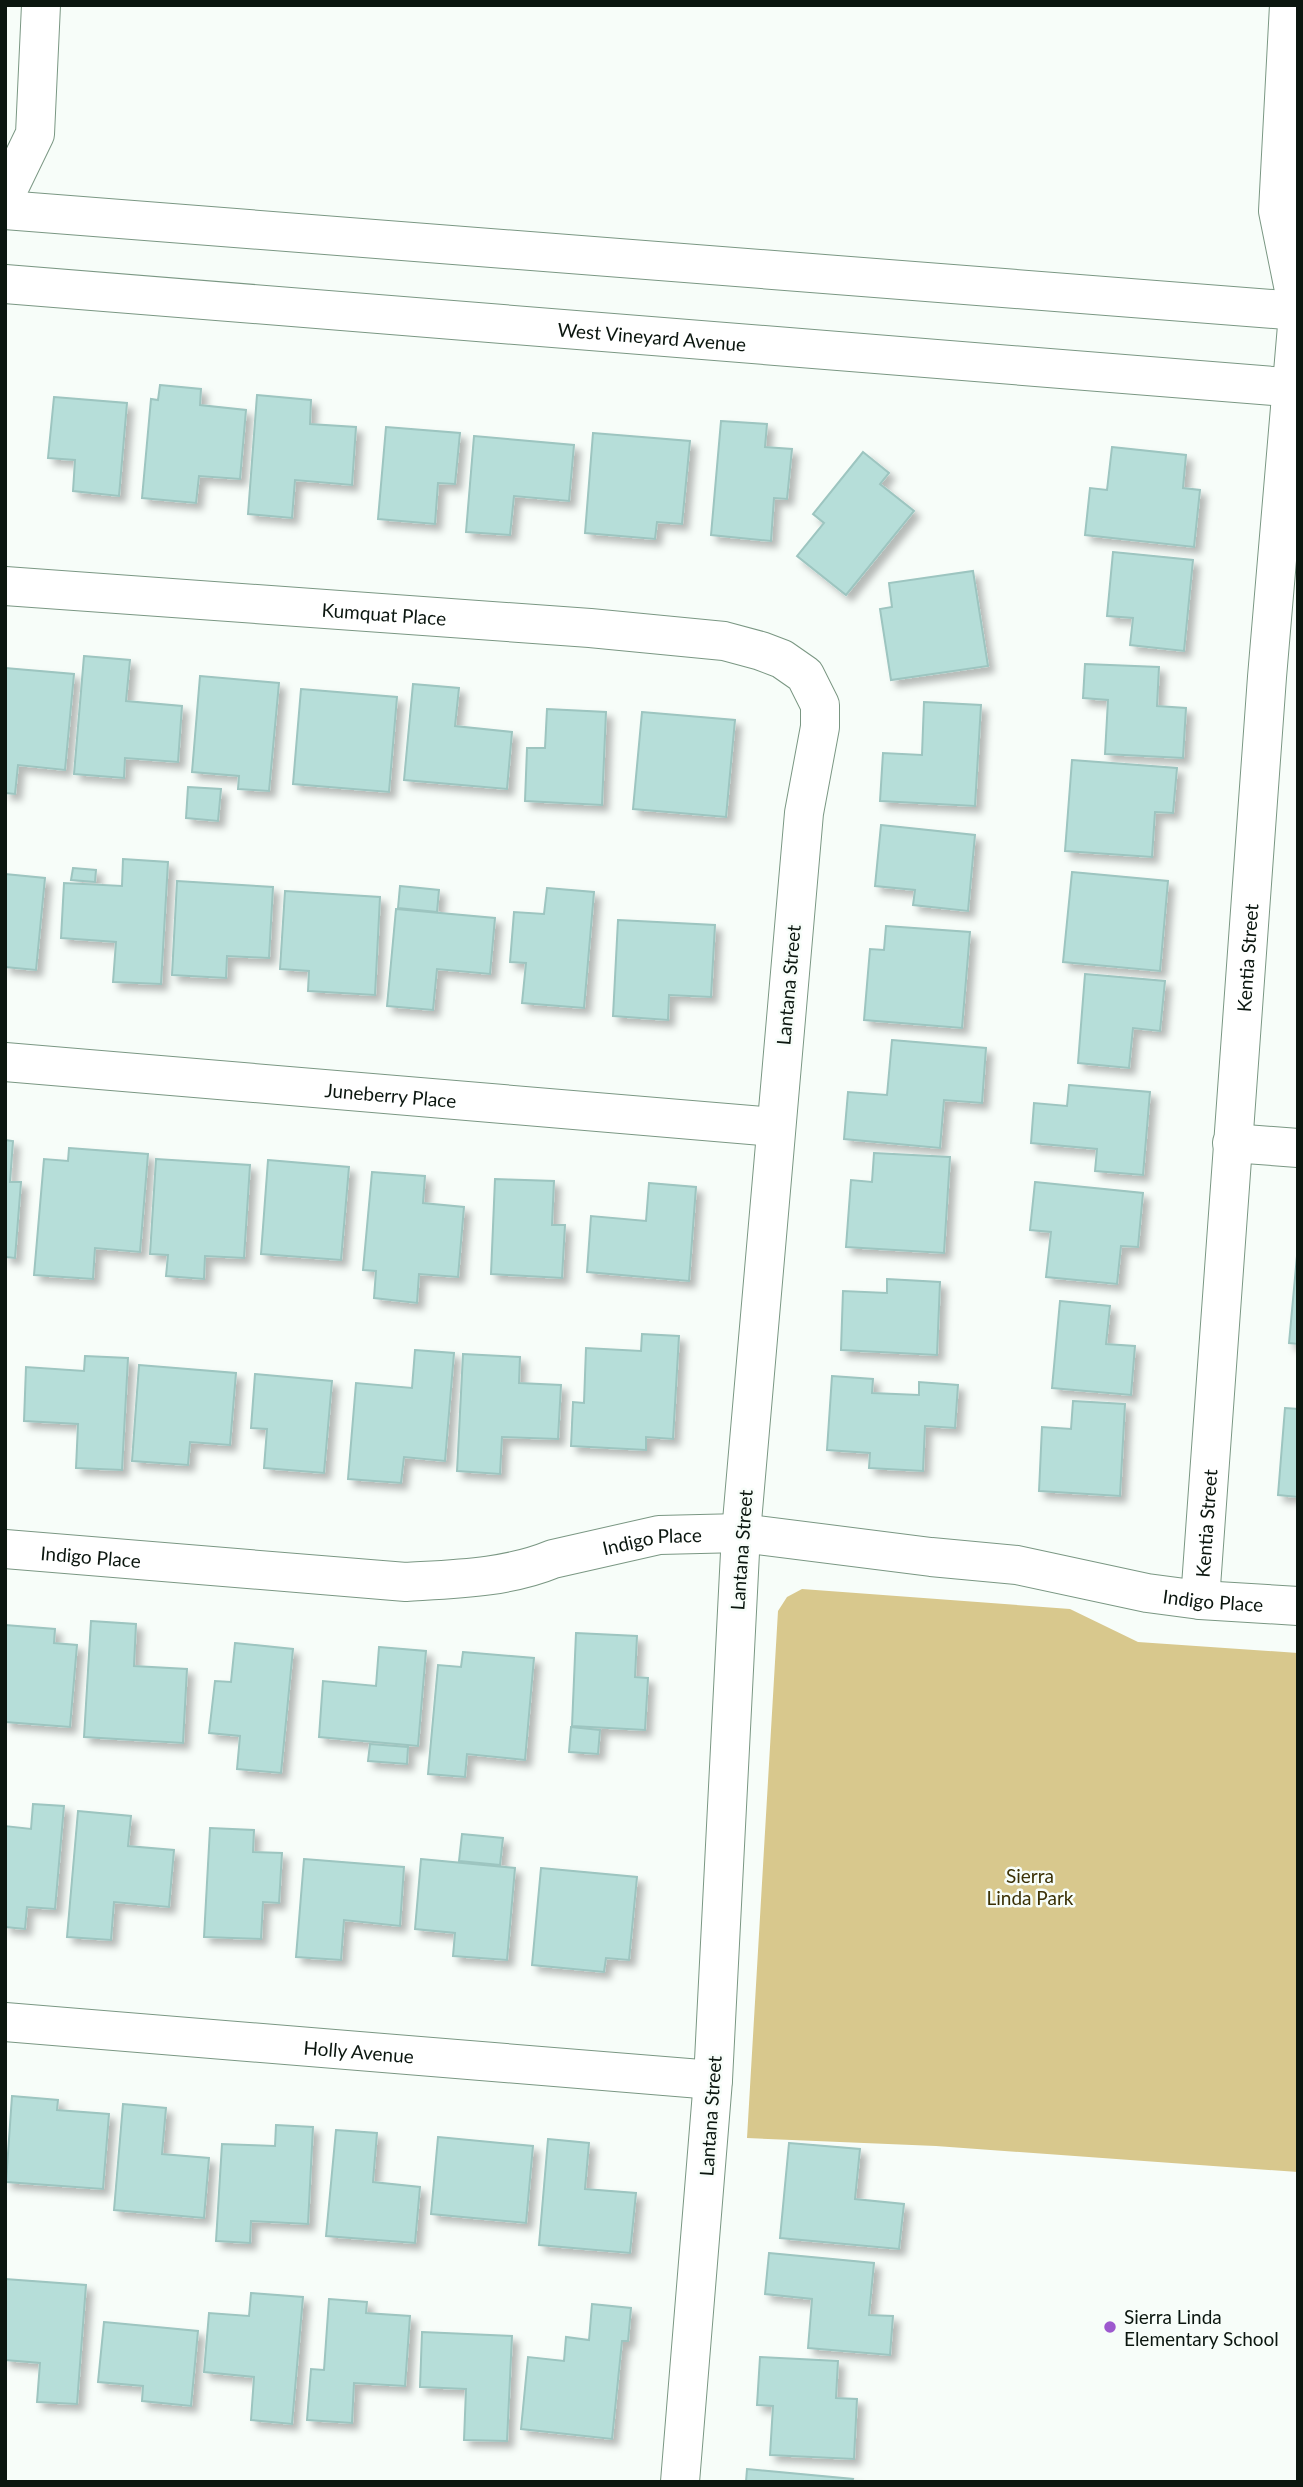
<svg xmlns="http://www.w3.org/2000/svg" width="1303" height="2487" font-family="Lato,sans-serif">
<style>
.green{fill:#d8c88d}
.building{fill:#b6ded9;stroke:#9dc5c0;stroke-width:2;filter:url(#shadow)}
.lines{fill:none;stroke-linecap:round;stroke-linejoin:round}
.street-casing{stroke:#7a9783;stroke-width:40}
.secondary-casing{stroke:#7a9783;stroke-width:40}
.street{stroke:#fff;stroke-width:38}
.secondary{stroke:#fff;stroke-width:38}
.poi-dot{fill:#9d59ce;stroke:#f7fdf9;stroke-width:2.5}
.labels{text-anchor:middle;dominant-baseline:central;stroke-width:5;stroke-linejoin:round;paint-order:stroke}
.street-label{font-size:19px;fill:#0b160f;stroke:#f7fdf9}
.park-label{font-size:19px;fill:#3b3106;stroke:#f7fdf9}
.poi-label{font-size:19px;fill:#0b160f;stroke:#f7fdf9;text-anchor:start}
</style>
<defs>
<filter id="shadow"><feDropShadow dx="6" dy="6" stdDeviation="3.5" flood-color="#0004"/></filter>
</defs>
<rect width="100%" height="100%" fill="#f7fdf9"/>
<polygon class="green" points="802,1589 1070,1609 1138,1642 1298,1653 1298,2172 936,2146 747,2138 778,1611 787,1597"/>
<g class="building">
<polygon points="160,385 201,389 200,405 246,410 240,479 199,476 196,503 142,498 151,399 158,400"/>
<polygon points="257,395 311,400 310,424 356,427 352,485 295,480 292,518 248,514"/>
<polygon points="54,397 127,403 119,496 73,491 75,460 48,458"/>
<polygon points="721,421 767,424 765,447 792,449 787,499 774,498 771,541 711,535"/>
<polygon points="386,427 460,433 455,484 438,483 435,524 378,519"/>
<polygon points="593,433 690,441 682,524 657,522 655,539 585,533"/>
<polygon points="474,436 574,445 569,501 514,496 510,535 466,532"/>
<polygon points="1112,447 1186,455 1183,488 1200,490 1194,547 1085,535 1090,488 1107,490"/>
<polygon points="863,452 889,473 880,484 914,511 846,595 797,556 824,523 813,514"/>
<polygon points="1113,552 1193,560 1184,651 1130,645 1133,618 1107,616"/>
<polygon points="973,571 988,666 891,680 880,609 892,607 889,583"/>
<polygon points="84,656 130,660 126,701 182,706 178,762 125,758 124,778 74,774"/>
<polygon points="1085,664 1159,667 1157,706 1186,708 1183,758 1105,754 1108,700 1083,698"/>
<polygon points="5,668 74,674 65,770 18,765 15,794 5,793"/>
<polygon points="200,676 279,683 269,791 238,789 239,776 192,772"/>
<polygon points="413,684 459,688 455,726 512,732 507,789 404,780"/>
<polygon points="301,689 397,697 389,792 293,784"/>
<polygon points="924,702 981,705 975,806 880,801 883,753 922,755"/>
<polygon points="547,709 606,712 602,805 525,801 527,748 545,748"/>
<polygon points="642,712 735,720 726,817 633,809"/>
<polygon points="1072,760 1177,768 1173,813 1155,812 1152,857 1065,851"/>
<polygon points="188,787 221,789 218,821 186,818"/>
<polygon points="881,825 975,835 968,911 913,905 915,890 875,886"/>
<polygon points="123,859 168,862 161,984 113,982 116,942 61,938 64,883 122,886"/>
<polygon points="73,868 96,870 95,882 71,880"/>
<polygon points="1072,872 1168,881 1160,971 1063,962"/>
<polygon points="5,874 45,878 36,970 5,967"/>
<polygon points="177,881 273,887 269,958 227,956 226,978 172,975"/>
<polygon points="400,886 439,890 437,912 398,908"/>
<polygon points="547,888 594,892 584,1008 522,1003 526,963 510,962 514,912 544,914"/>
<polygon points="285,891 380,897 375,995 308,991 309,971 280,969"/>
<polygon points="396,909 495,918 490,974 437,969 433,1010 387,1006"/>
<polygon points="618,920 715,925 711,997 669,995 668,1020 613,1016"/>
<polygon points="886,926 970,932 962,1028 864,1020 870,949 884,950"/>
<polygon points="1085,974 1165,981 1160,1031 1133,1028 1129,1068 1078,1063"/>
<polygon points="892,1040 986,1048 982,1103 944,1100 940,1148 844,1139 848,1092 887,1095"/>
<polygon points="1069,1085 1150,1092 1143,1175 1095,1171 1097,1149 1031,1143 1034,1103 1067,1106"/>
<polygon points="5,1140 13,1141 10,1182 21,1182 15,1258 5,1257"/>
<polygon points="69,1148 148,1154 140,1252 95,1248 93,1279 34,1275 44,1159 68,1161"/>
<polygon points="874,1153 950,1157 944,1253 846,1247 851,1180 872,1182"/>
<polygon points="156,1159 250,1165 244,1258 205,1256 204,1279 166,1276 168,1255 150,1254"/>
<polygon points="268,1160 349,1167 341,1260 261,1254"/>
<polygon points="372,1172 425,1176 423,1203 464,1207 458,1277 419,1274 417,1303 374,1298 376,1271 363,1270"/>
<polygon points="495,1179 554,1181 552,1225 565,1225 562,1278 491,1274"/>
<polygon points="1035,1182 1143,1193 1138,1247 1121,1246 1117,1284 1046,1277 1051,1232 1030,1230"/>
<polygon points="649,1183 696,1187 689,1281 587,1272 591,1216 646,1221"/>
<polygon points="1298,1245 1298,1344 1289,1343"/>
<polygon points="887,1279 940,1282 937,1355 841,1350 843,1291 887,1293"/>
<polygon points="1060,1301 1110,1306 1106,1344 1135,1346 1131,1395 1052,1388"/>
<polygon points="642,1334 679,1336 673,1439 646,1437 646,1450 571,1446 573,1402 584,1403 586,1348 641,1351"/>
<polygon points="415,1350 454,1353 445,1461 404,1457 401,1483 348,1479 356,1383 412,1388"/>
<polygon points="463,1354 520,1357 519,1383 561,1385 558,1439 502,1437 500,1474 457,1471"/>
<polygon points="85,1356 128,1358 122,1470 76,1468 78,1424 24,1421 26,1367 84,1371"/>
<polygon points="139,1365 236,1373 230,1445 190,1442 188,1465 132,1461"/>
<polygon points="255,1374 332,1381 324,1473 264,1468 267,1429 251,1428"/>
<polygon points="832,1376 873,1379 872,1393 919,1395 919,1382 958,1385 955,1428 925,1426 923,1471 869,1468 870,1453 827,1450"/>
<polygon points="1073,1401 1125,1404 1120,1496 1039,1491 1042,1427 1071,1429"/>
<polygon points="1285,1408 1298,1409 1298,1497 1278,1495"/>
<polygon points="91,1621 136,1624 134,1666 187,1669 183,1743 84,1737"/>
<polygon points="5,1625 55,1629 54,1643 77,1645 70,1727 5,1722"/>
<polygon points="576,1633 637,1636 635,1677 648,1678 645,1730 572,1726"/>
<polygon points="235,1643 293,1649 281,1773 237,1769 240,1736 209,1733 215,1681 231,1682"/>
<polygon points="379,1647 426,1651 418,1746 319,1737 323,1681 376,1686"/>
<polygon points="463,1652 534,1658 525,1760 467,1754 465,1777 428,1774 438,1665 461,1667"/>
<polygon points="571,1727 600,1730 598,1754 569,1752"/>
<polygon points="370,1744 408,1747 407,1764 368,1761"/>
<polygon points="33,1804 64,1806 55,1909 27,1907 25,1929 5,1927 5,1826 31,1829"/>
<polygon points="78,1811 131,1816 128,1846 174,1850 169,1907 114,1902 111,1940 67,1937"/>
<polygon points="210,1828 254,1830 253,1852 282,1853 279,1903 263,1902 261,1939 204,1937"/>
<polygon points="462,1834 503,1838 500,1865 459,1861"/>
<polygon points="304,1859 404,1867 400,1926 344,1920 341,1960 296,1957"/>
<polygon points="421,1859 515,1868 507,1960 453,1956 455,1933 415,1929"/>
<polygon points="541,1868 637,1877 629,1960 606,1958 604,1972 532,1965"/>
<polygon points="12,2096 58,2100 57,2110 109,2114 103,2189 6,2182"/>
<polygon points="123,2104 166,2108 162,2154 209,2158 204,2218 114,2210"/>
<polygon points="276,2125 313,2127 308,2224 251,2221 250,2243 216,2241 222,2144 275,2146"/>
<polygon points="336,2130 377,2133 373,2182 420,2187 415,2243 326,2236"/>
<polygon points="438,2137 533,2146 526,2223 431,2214"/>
<polygon points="548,2139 589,2143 585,2189 636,2193 630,2253 539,2245"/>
<polygon points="789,2143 860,2149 855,2199 904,2204 899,2249 780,2238"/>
<polygon points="769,2253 874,2263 869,2315 893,2316 890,2355 808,2348 812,2299 765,2294"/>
<polygon points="5,2279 86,2285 77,2404 37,2402 40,2363 5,2360"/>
<polygon points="251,2293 303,2297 292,2424 251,2420 254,2377 204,2372 209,2313 249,2316"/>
<polygon points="329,2299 367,2302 366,2313 410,2316 405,2386 354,2383 352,2423 307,2420 311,2369 324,2370"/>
<polygon points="592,2304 631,2308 628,2341 622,2341 612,2439 521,2429 528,2357 564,2361 566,2337 589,2340"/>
<polygon points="104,2322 198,2331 191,2406 142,2401 143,2386 98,2382"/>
<polygon points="422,2332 512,2336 507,2441 464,2440 466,2389 420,2387"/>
<polygon points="760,2357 838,2361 836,2398 857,2399 854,2459 770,2455 773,2406 757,2405"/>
<polygon points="747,2469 853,2479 852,2482 746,2482"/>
</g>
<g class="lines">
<defs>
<g id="street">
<polyline points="1289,5 1278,211 1298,310"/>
<polyline points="5,196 35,134 41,5"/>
<path id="s1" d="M5 586 590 628 724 641 761 651 782 659 805 675 820 705V727L804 813 741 1533 713 2080 680 2482"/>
<path id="s2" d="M5 1062 775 1127"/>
<polyline points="1232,1143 1298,1148"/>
<path id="s3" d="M5 1549 406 1582C455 1579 507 1578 553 1559L659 1535 741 1533 931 1557 1017 1565 1147 1593 1200 1600 1298 1606"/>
<path id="s4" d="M1200 1600 1267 677 1298 314"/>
<path id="s5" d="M5 2022 713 2080"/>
</g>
<g id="secondary">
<polyline points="5,210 1298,311"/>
<path id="s6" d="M5 284 1298 388"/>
</g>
</defs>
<use href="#street" class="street-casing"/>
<use href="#secondary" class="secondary-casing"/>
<use href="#street" class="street"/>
<use href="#secondary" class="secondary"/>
</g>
<circle class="poi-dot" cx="1110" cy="2327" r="7"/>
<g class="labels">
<g class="street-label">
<text stroke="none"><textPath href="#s6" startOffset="649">West Vineyard Avenue</textPath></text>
<text stroke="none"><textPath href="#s1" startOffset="380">Kumquat Place</textPath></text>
<text stroke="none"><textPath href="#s4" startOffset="644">Kentia Street</textPath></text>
<text transform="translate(788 985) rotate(-85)">Lantana Street</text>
<text stroke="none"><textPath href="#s2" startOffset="387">Juneberry Place</textPath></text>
<text stroke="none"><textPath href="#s4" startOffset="77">Kentia Street</textPath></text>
<text stroke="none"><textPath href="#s3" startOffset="653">Indigo Place</textPath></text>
<text transform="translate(741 1550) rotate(-86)">Lantana Street</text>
<text stroke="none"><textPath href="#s3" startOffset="86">Indigo Place</textPath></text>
<text stroke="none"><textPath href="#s3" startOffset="1220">Indigo Place</textPath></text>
<text stroke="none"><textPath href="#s5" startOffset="355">Holly Avenue</textPath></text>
<text transform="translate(710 2116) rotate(-86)">Lantana Street</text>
</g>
<g class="park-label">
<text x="1030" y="1875">Sierra<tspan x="1030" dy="22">Linda Park</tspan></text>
</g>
<g class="poi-label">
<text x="1124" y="2316">Sierra Linda<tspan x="1124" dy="22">Elementary School</tspan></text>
</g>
</g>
<rect width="1303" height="2487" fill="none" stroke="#0b160f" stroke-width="14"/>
</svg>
